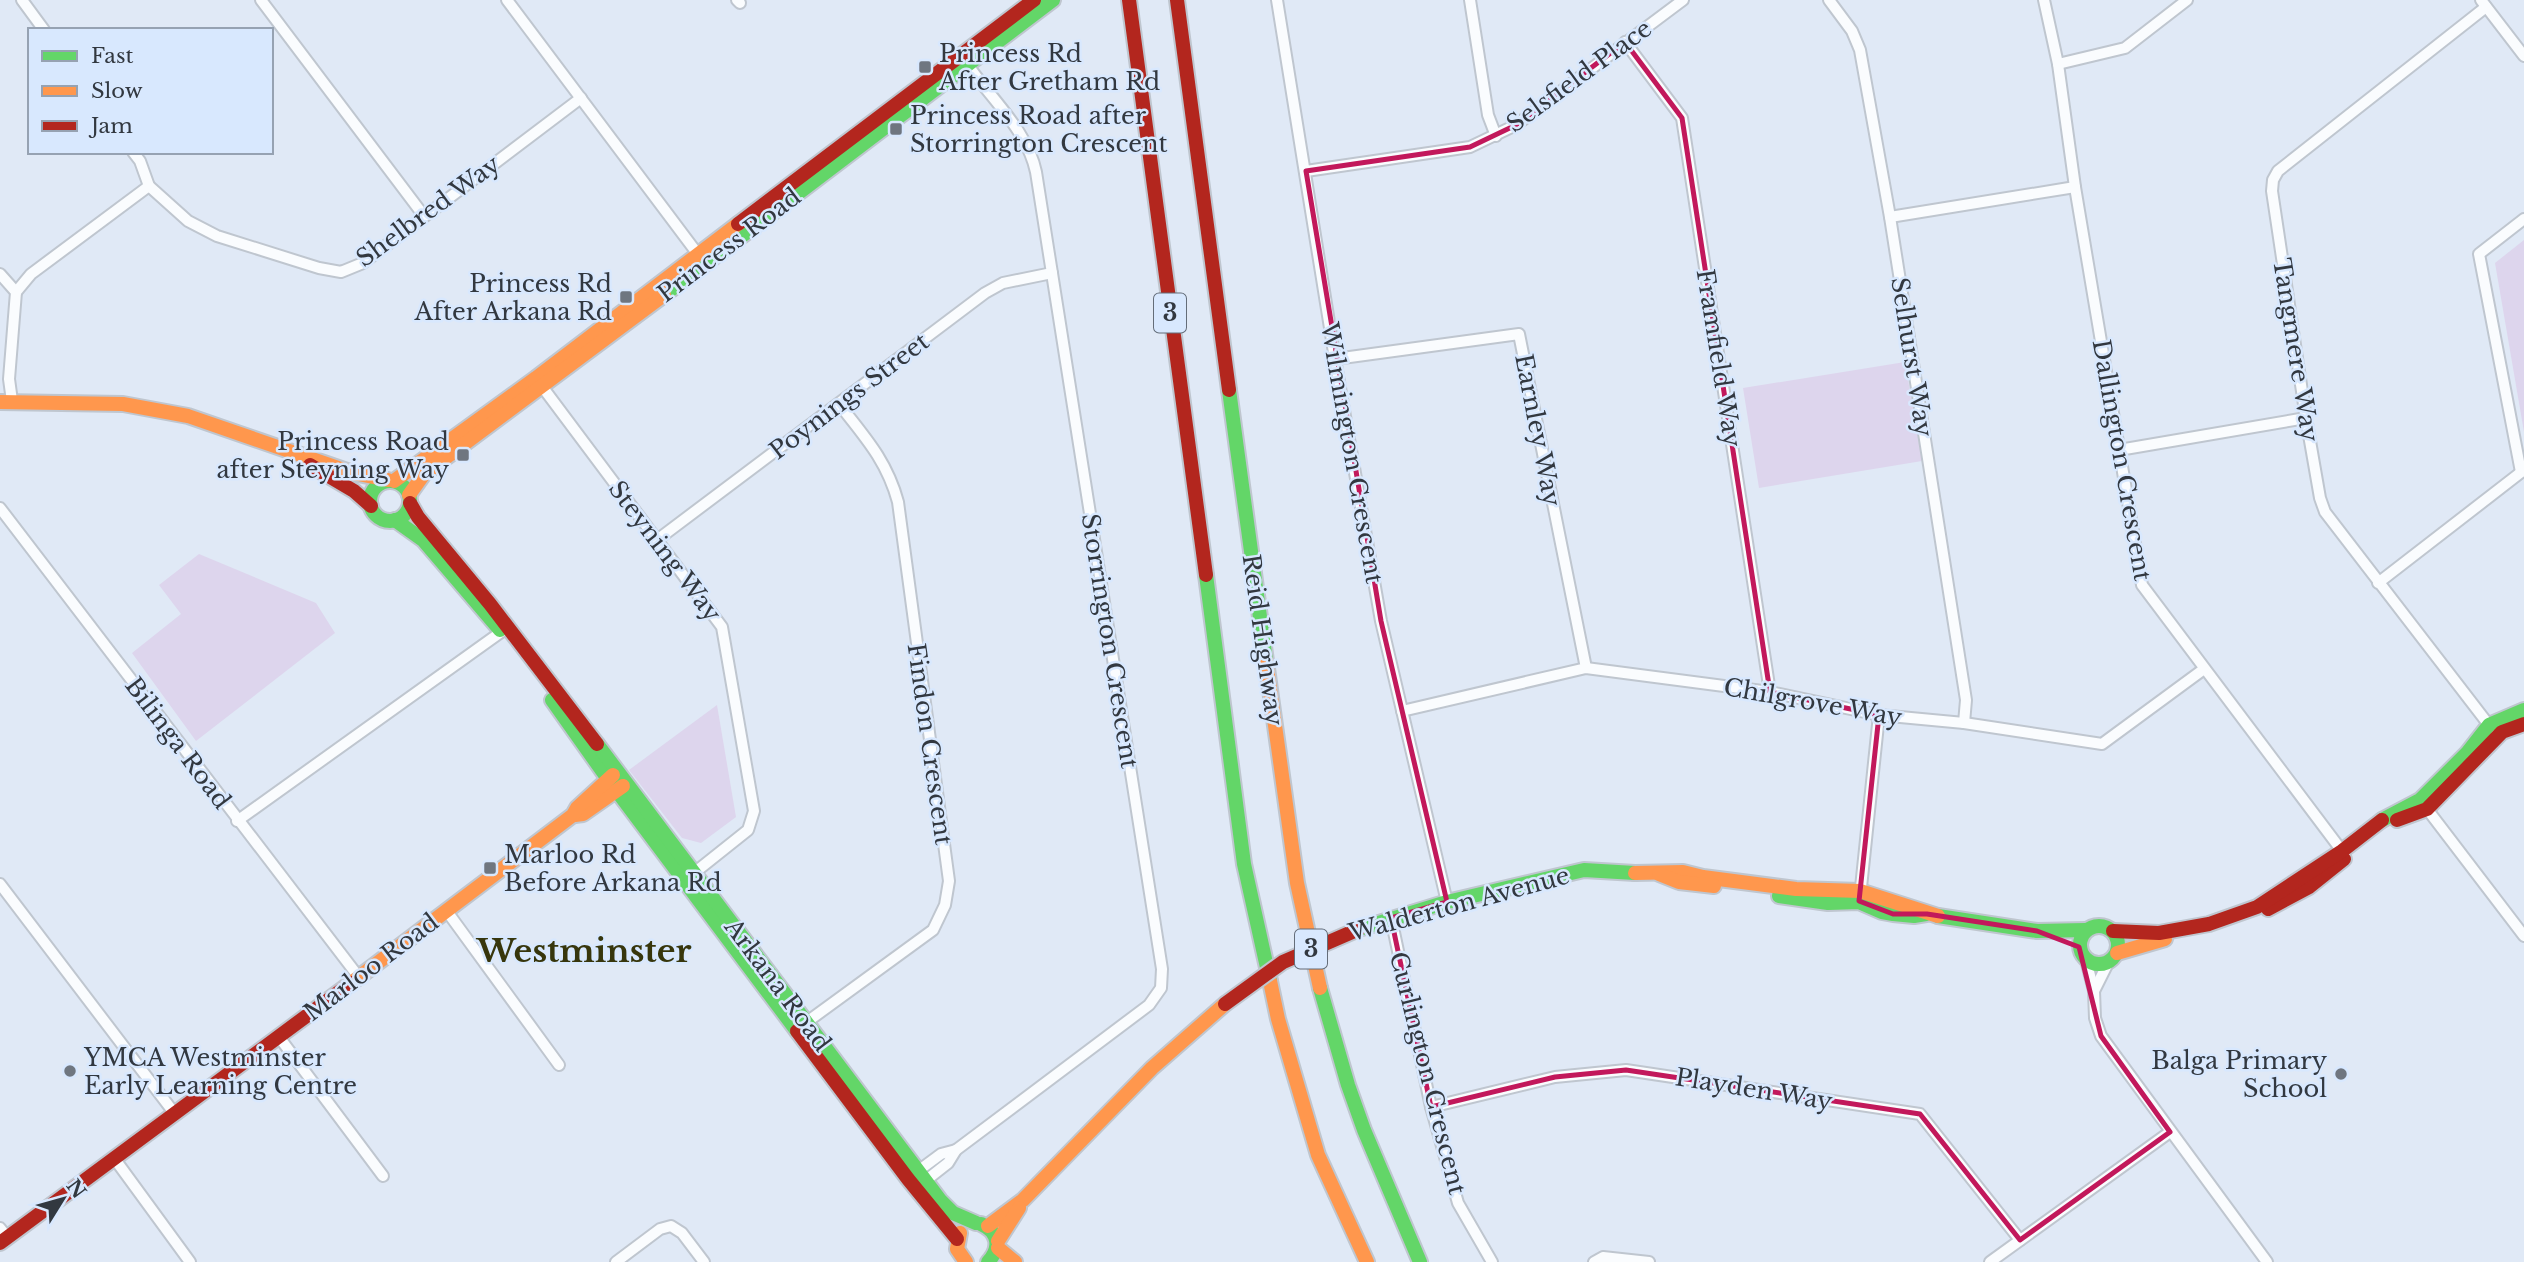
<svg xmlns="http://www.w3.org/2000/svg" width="2524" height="1262" font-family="'Libre Baskerville',serif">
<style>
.park{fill:#ddd5ed}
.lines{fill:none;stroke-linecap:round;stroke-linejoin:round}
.street-casing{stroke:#bfc6cf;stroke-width:14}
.fast-casing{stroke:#bfc6cf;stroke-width:18}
.slow-casing{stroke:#bfc6cf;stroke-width:18}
.jam-casing{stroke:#bfc6cf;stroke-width:18}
.street{stroke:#fafcfe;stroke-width:10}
.fast{stroke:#63d668;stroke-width:14}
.slow{stroke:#ff974d;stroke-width:14}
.jam{stroke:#b3261e;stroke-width:14}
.jam-bridge-casing{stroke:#bfc6cf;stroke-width:18;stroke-linecap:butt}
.jam-bridge{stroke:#b3261e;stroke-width:14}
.marked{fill:none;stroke:#c2185b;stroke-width:5;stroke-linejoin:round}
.poi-dot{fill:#6f7680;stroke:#d8e8fe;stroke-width:2.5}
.labels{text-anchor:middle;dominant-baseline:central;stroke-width:5;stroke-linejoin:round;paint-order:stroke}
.shield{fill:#d8e8fe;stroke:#646d79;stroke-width:2}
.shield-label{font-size:23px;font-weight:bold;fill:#323840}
.poi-label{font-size:24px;fill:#323840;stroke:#d8e8fe;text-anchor:start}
.street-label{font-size:24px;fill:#323840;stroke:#d8e8fe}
.district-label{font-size:32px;font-weight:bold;fill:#37360c;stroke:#d8e8fe}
</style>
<rect width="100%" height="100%" fill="#e0e9f6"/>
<g class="park">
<polygon points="2524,240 2524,432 2495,263"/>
<polygon points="1905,362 1922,461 1759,488 1743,388"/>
<polygon points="199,554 316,603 335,633 196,741 132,653 181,614 159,585"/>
<polygon points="717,705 736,817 701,843 682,838 629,770"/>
</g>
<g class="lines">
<defs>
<g id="street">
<polyline points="22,0 44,30"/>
<polyline points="261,0 424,216"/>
<polyline points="507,0 703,261"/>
<polyline points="737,0 740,3"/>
<polyline points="1277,0 1335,359 1381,621 1447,902"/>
<polyline points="1470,0 1488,115 1496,136"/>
<polyline points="1829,0 1852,31 1860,50 1890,217 1966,700 1964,723"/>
<polyline points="2044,0 2058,64 2075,187 2142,585 2345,855"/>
<polyline points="2481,0 2524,56"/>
<polyline points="2486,7 2278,171 2273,180 2272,191 2306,418 2320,498 2325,512 2492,729"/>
<polyline points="1625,42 1682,118 1770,692"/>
<polyline points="2058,64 2125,48 2187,0"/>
<polyline points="133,152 140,161 149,186 188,221 217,236 319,268 341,272 363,263 581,98"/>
<polyline points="1306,171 1470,147 1516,125 1683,0"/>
<polyline points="1890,217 2075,187"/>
<polyline points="0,274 16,292 9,379 12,401"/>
<polyline points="16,292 31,274 149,186"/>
<polyline points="1335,359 1519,334 1586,668"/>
<polyline points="538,381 722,627 754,811 748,830 689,877"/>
<polyline points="2119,450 2306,418"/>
<polyline points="2521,472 2479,254 2524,219"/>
<polyline points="0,508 358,976"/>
<polyline points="657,540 985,293 1003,283 1052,273"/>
<polyline points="2378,583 2524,470"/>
<polyline points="1402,711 1586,668 1770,692 1879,715 1964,723 2102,744 2204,669"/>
<polyline points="2424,805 2524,936"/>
<polyline points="237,821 508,627"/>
<polyline points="0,884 175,1114"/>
<polyline points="1860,897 1879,715"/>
<polyline points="446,910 559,1065"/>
<polyline points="1391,918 1431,1107 1458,1203 1492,1262"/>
<polyline points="2086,960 2094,991 2095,1018 2101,1036 2267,1262"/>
<polyline points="2094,991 2109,961"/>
<path d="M800 1027 933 930 945 905 949 881 898 502C887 461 865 437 839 404"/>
<polyline points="279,1037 383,1176"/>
<polyline points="1431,1107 1555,1077 1626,1070 1920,1114 2020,1240"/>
<polyline points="114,1158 190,1262"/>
<polyline points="914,1174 941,1154 956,1150"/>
<path d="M920 1185 948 1163 956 1150 1149 1005 1161 988 1162 969 1036 172C1027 129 989 97 965 61"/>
<polyline points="0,1228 7,1237"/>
<polyline points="616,1262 660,1229 671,1226 682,1233 704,1262"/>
<polyline points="1594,1262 1603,1257 1649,1262"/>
<polyline points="1990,1262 2170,1132"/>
</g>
<g id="fast">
<polyline points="664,295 1053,0"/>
<polyline points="1229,390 1266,661"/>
<circle cx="390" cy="501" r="20"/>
<polyline points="395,520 423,540 500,630"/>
<polyline points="1206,575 1244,864 1270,981"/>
<polyline points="552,700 608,779 797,1031"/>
<polyline points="597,744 940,1200 953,1213 976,1223"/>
<polyline points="2382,820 2420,800 2467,753 2489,725 2524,710"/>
<polyline points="1779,896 1828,903 1859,902 1882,912 1893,914 1914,916 1926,914"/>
<polyline points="1938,916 2037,931 2086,930"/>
<circle cx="2099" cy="945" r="19"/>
<polyline points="1359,929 1447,902 1584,870 1635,873"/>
<polyline points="1320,988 1348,1085 1364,1130 1420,1262"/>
<path d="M981 1224C999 1232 1001 1248 988 1262"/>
</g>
<g id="slow">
<polyline points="0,402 123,404 188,416 353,473 388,480"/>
<polyline points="394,481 536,378 738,224"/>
<polyline points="409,495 424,474 664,295"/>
<polyline points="1266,661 1297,883 1320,988"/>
<polyline points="575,815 583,814 623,786"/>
<polyline points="1635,873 1683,872 1703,877 1796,889 1860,891 1938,916"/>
<polyline points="1659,874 1679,882 1714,886"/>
<polyline points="2117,953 2165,939"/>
<polyline points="1270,981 1278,1019 1318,1155 1367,1262"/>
<polyline points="351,983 573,815 577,808 613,775"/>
<polyline points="988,1226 1023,1200 1152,1068 1225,1004"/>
<polyline points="960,1233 957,1249 966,1262"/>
<polyline points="998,1241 1019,1208"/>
<polyline points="998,1248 1015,1262"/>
</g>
<g id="jam">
<polyline points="1129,0 1206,575"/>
<polyline points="1177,0 1229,390"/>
<polyline points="738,224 1034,0"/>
<polyline points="310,465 354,491 371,506"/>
<polyline points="410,503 418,517 490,604 597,744"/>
<polyline points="2397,820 2427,809 2502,732 2524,724"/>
<polyline points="2268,909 2309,887 2344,859"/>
<polyline points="2113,931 2159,933 2209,924 2257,907 2342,851 2382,820"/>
<polyline points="797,1031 908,1179 957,1239"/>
<polyline points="0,1243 351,983"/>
</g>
</defs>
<use href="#street" class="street-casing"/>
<use href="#fast" class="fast-casing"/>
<use href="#slow" class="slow-casing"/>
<use href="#jam" class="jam-casing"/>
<use href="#street" class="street"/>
<use href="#fast" class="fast"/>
<use href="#slow" class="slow"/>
<use href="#jam" class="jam"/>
<defs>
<polyline id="jam-bridge" points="1225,1004 1283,962 1359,929"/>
</defs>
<use href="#jam-bridge" class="jam-bridge-casing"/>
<use href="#jam-bridge" class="jam-bridge"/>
</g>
<path class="marked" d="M1625 42 1682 118 1770 692 1879 715 1859 901 1893 914H1927L2037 931 2079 947 2101 1036 2170 1132 2020 1240 1920 1114 1626 1070 1555 1077 1431 1107 1391 918 1447 902 1381 621 1306 171 1470 147 1516 125Z"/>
<g class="poi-dot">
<rect x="918" y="60" width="14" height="14" rx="3.5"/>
<rect x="889" y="122" width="14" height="14" rx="3.5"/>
<rect x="619" y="290" width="14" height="14" rx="3.5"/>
<rect x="456" y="448" width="14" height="14" rx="3.5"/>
<rect x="483" y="861" width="14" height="14" rx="3.5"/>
<circle cx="70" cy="1071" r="7"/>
<circle cx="2341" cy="1074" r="7"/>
</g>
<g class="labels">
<g class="shield">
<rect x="1154" y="293.5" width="32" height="39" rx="5"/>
<rect x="1295" y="929.5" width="32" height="39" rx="5"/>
</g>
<g class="shield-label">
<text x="1170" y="313">3</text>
<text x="1311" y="949">3</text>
</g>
<g class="poi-label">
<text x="939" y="53">Princess Rd<tspan x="939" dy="28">After Gretham Rd</tspan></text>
<text x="910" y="115">Princess Road after<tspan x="910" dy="28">Storrington Crescent</tspan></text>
<text x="612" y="283" text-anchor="end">Princess Rd<tspan x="612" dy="28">After Arkana Rd</tspan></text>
<text x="449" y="441" text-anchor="end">Princess Road<tspan x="449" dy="28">after Steyning Way</tspan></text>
<text x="504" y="854">Marloo Rd<tspan x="504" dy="28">Before Arkana Rd</tspan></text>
<text x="84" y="1057">YMCA Westminster<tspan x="84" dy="28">Early Learning Centre</tspan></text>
<text x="2327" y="1060" text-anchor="end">Balga Primary<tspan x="2327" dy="28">School</tspan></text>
</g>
<g class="street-label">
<text transform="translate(1579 76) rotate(-36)">Selsfield Place</text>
<text transform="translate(428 211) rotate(-36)">Shelbred Way</text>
<text transform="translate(729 245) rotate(-37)">Princess Road</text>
<text transform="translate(2296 350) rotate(81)">Tangmere Way</text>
<text transform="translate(1912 357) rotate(81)">Selhurst Way</text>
<text transform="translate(1719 358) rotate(81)">Framfield Way</text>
<text transform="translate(849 396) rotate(-37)">Poynings Street</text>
<text transform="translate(1538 430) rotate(79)">Earnley Way</text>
<text transform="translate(1352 453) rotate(80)">Wilmington Crescent</text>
<text transform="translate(2122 460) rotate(80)">Dallington Crescent</text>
<text transform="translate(665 551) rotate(53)">Steyning Way</text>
<text transform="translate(1263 640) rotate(82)">Reid Highway</text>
<text transform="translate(1110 641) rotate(81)">Storrington Crescent</text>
<text transform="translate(1813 702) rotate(10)">Chilgrove Way</text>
<text transform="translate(178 743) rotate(53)">Bilinga Road</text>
<text transform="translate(930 744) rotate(82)">Findon Crescent</text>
<text transform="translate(1459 904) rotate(-15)">Walderton Avenue</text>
<text transform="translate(371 967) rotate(-37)">Marloo Road</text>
<text transform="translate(778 985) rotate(53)">Arkana Road</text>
<text transform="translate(1428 1073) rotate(76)">Curlington Crescent</text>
<text transform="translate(1754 1089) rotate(9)">Playden Way</text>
</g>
<g class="district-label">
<text x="584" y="951">Westminster</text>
</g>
</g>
<rect x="28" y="28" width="245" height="126" fill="#d8e8fe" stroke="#96a2b2" stroke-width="2"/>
<rect x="42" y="51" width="35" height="10" fill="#63d668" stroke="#96a2b2" stroke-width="2"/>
<text x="91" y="63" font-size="21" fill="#323840">Fast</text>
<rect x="42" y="86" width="35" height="10" fill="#ff974d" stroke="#96a2b2" stroke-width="2"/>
<text x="91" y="98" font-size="21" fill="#323840">Slow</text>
<rect x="42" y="121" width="35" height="10" fill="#b3261e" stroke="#96a2b2" stroke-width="2"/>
<text x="91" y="133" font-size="21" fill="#323840">Jam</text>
<g transform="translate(63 1199) rotate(53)" stroke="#d8e8fe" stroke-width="5" paint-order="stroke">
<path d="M0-5L12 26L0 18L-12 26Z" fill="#323840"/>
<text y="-10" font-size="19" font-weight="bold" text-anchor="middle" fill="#323840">N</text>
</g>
</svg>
